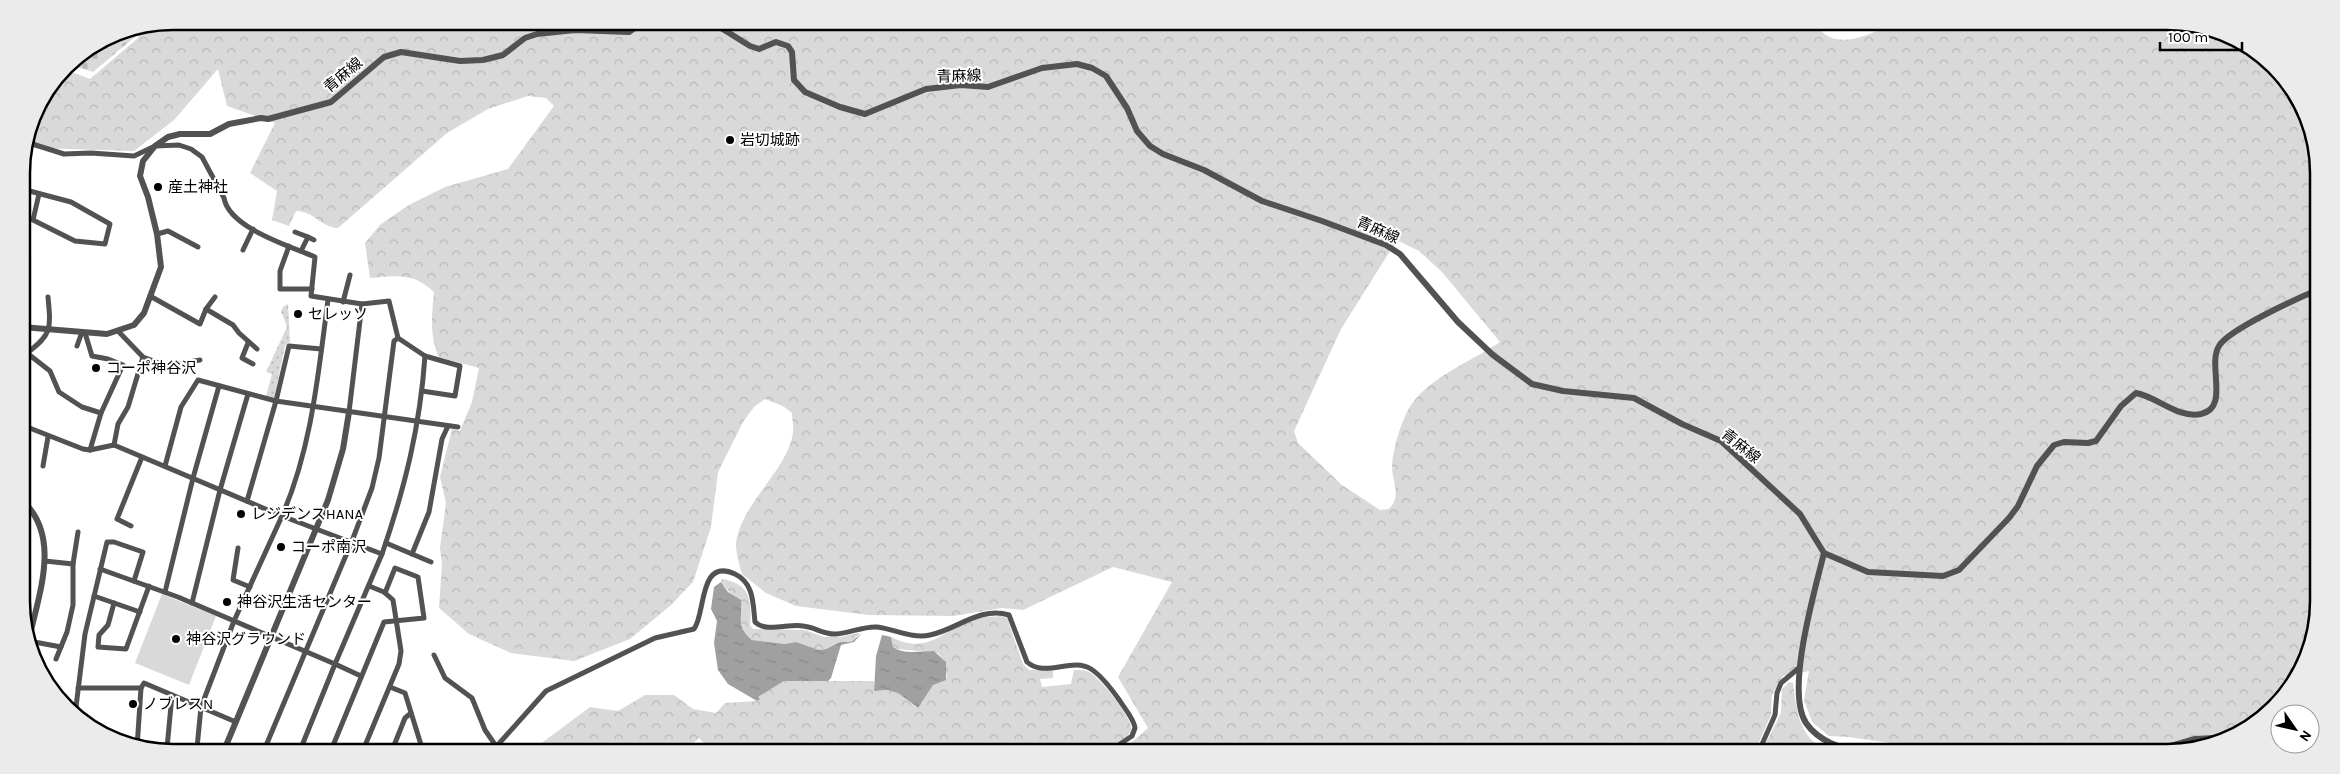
<svg xmlns="http://www.w3.org/2000/svg" width="2340" height="774" font-family="Karla,'Noto Sans JP',sans-serif">
<style>
.grass{fill:url(#grass-dots)}
.forest{fill:url(#forest-crowns);fill-rule:evenodd}
.cemetery{fill:url(#cemetery-stones)}
.pitch{fill:#d9d9d9}
.water{fill:url(#water-ripples)}
.lines{fill:none;stroke-linecap:round;stroke-linejoin:round}
.minor{stroke:#525252;stroke-width:5}
.tertiary{stroke:#525252;stroke-width:6}
.poi-dot{fill:#000;stroke:#fff;stroke-width:2}
.labels{text-anchor:middle;dominant-baseline:central;stroke-width:4;stroke-linejoin:round;paint-order:stroke}
.street-label{font-size:15px;fill:#000;stroke:#fff}
.poi-label{font-size:15px;fill:#000;stroke:#fff;text-anchor:start}
.rim{fill:none;stroke:#000;stroke-width:2.5}
</style>
<defs>
<pattern id="grass-dots" width="8" height="8" patternUnits="userSpaceOnUse" patternTransform="scale(1.25)"><rect width="8" height="8" fill="#d9d9d9"/><path d="M2 2h.1M6 6h.1" fill="none" stroke="#b8b8b8" stroke-width="1.8" stroke-linecap="round"/></pattern>
<pattern id="forest-crowns" width="20" height="18" patternUnits="userSpaceOnUse" patternTransform="scale(1.25)"><rect width="20" height="18" fill="#d9d9d9"/><path d="M2 6a3 3 0 1 1 6 0M12 15a3 3 0 1 1 6 0" fill="none" stroke="#b8b8b8"/></pattern>
<pattern id="cemetery-stones" width="16" height="16" patternUnits="userSpaceOnUse" patternTransform="scale(1.25)"><rect width="16" height="16" fill="#d9d9d9"/><path d="M2 7V4a2 2 0 0 1 4 0v3zM10 15v-3a2 2 0 0 1 4 0v3z" fill="#b8b8b8"/></pattern>
<pattern id="water-ripples" width="26" height="14" patternUnits="userSpaceOnUse" patternTransform="scale(1.25)"><rect width="26" height="14" fill="#a0a0a0"/><path d="M2 4q2-2 4 0t4 0M15 11q2-2 4 0t4 0" fill="none" stroke="#888"/></pattern>
</defs>
<rect width="100%" height="100%" fill="#fff"/>
<polygon class="grass" points="288,304 290,342 285,346 274,398 266,396 272,374 266,372 287,327 281,311 283,307"/>
<g class="forest">
<path d="M173 21 1817 25C1832 51 1867 37 1886 26H2207L2251 47 2281 73 2316 144 2314 641 2293 685 2260 721 2240 733 2141 752H1955L1848 737 1829 736 1812 722 1804 700 1809 671 1783 676 1772 695 1771 715 1755 751 1123 750 1148 728 1118 677 1172 582 1113 567 1023 610 1002 608 953 616 869 615 796 606 766 593 742 574C739 564 736 553 736 544 740 504 788 470 793 433 794 427 792 419 792 413L783 406 765 399 754 407 743 422 718 472 711 527 693 582 671 605 630 639 574 661 511 653 469 634 439 608 442 564 440 548 446 503 440 477 452 429 460 431 472 402 479 368 439 357C429 335 432 316 434 292 413 272 397 276 370 278L365 243 381 224 409 205 445 187 508 169 554 106 546 98 528 96 488 109 447 133 338 228C320 227 314 211 296 211L289 226 272 220 277 191 250 173 275 123 227 106 218 69 174 120 134 151 35 148 26 143 33 115 64 69 90 79 138 38 143 27ZM1397 240 1419 251 1442 272 1500 342C1471 362 1426 378 1408 410 1400 426 1393 448 1392 466 1392 482 1402 496 1389 509L1380 510 1342 485 1298 443 1294 431 1341 329Z"/>
<path d="M722 579C750 584 752 599 750 625L753 629 805 630 824 637H839L860 633 851 642H840L826 649 819 650 796 642 785 644 752 640C741 630 739 621 742 607L721 582Z"/>
<path d="M1001 616 1007 618 1023 664 1029 670H1053V678L1040 679 1042 687 1071 684 1074 670C1078 670 1085 670 1089 672 1099 677 1134 719 1131 730 1129 739 1112 745 1104 750L709 749 699 738 687 749 535 748 590 707 618 711 645 695H674L693 709 716 713 725 703 757 701 758 697 784 681H874V691L887 690 898 693 917 708 933 685 947 678 944 660 938 653 897 649 893 647 891 637C931 657 943 627 978 618 985 616 994 617 1001 616Z"/>
<path d="M1789 682 1793 683C1797 715 1800 743 1835 752L1762 751 1781 713 1782 689Z"/>
<polygon points="2226,740 2177,752 2163,752 2194,743"/>
</g>
<polygon class="cemetery" points="137,28 136,36 93,72 67,64 115,33"/>
<polygon class="pitch" points="162,594 216,616 189,685 135,663"/>
<g class="water">
<path d="M721 582 728 592 741 600C743 619 735 625 752 640L785 644 796 642 819 650 826 649 840 642H851L862 633 854 642 841 645 831 678 828 681H784L758 697 760 699 757 701 728 684 718 670 714 643 717 621 711 609 714 587Z"/>
<path d="M882 635 891 637 893 647C904 655 921 651 934 651L946 662V680L933 685 918 708 898 693 887 690 874 691 876 656Z"/>
</g>
<g class="lines">
<g class="minor">
<path d="M26 142 64 154 91 153 134 156 155 146 179 145 191 149 202 157 224 198C229 228 290 246 315 257L311 296 362 304 389 301 398 338 425 356C420 427 405 487 382 554"/>
<polyline points="22,189 71,202 110,224 105,244 75,241 33,220 39,194"/>
<polyline points="295,232 308,237"/>
<polyline points="157,234 168,231 198,247"/>
<polyline points="289,246 280,271 280,289 312,289"/>
<polyline points="243,250 253,229"/>
<polyline points="301,251 308,237 314,240"/>
<polyline points="150,296 200,324 206,309 215,297"/>
<path d="M48 297C51 329 52 334 27 353L50 371 59 392 82 407 101 413"/>
<polyline points="343,302 350,275"/>
<polyline points="206,309 233,325 239,333 257,349"/>
<polyline points="85,333 92,356 108,359 123,365 101,413 90,450"/>
<polyline points="248,343 242,358 253,364"/>
<polyline points="77,346 82,332"/>
<polyline points="143,357 167,366 200,360"/>
<polyline points="422,391 455,396 460,366 425,356"/>
<polyline points="349,412 362,304"/>
<path d="M27 427 83 449 90 450 114 445 282 516C312 447 318 374 328 300"/>
<polyline points="114,445 118,424 128,407 143,357 118,331"/>
<polyline points="43,466 48,437"/>
<polyline points="165,466 181,407 198,380 276,401 458,427"/>
<polyline points="247,501 276,401 289,346 321,349"/>
<polyline points="131,526 117,519 142,457"/>
<polyline points="386,543 412,554"/>
<polyline points="238,548 233,580 250,587"/>
<polyline points="45,561 73,564"/>
<polyline points="431,562 412,554 429,512 442,439 448,426"/>
<polyline points="100,569 178,597 335,664 301,748"/>
<polyline points="165,592 193,478 219,386"/>
<polyline points="94,596 140,612"/>
<polyline points="114,603 108,625 99,635 98,647 126,649 149,586"/>
<polyline points="192,603 220,490 248,394"/>
<polyline points="29,641 61,647"/>
<polyline points="434,655 445,678 472,698 485,730 496,746"/>
<polyline points="56,659 67,632 73,605 73,564 78,532"/>
<polyline points="390,687 405,693 422,748"/>
<polyline points="78,688 141,688 137,748"/>
<polyline points="141,688 144,683 236,722"/>
<polyline points="75,715 85,634 107,542 114,542 143,552 134,581"/>
<polyline points="167,748 172,695"/>
<polyline points="197,748 201,707 234,621 282,516 382,554 335,664 361,676"/>
<polyline points="265,748 352,541 372,488 379,458 394,341 398,338"/>
<polyline points="332,748 384,622 424,618 418,577 395,568 385,593"/>
<polyline points="364,748 399,664 401,651 393,600 384,592 369,586"/>
<polyline points="393,748 405,718 411,713"/>
<path d="M495 748 546 691 655 638 694 629C706 614 698 557 735 574 754 583 753 604 755 622 766 633 790 623 803 626 815 627 824 635 836 634 850 633 864 626 877 627 894 629 912 639 930 635 956 630 980 606 1009 615L1027 662C1045 678 1072 657 1091 669 1102 676 1113 691 1120 701 1125 709 1134 719 1135 728L1132 736 1111 750"/>
<polyline points="1759,751 1775,715 1777,693 1781,683 1800,667"/>
</g>
<g class="tertiary">
<path d="M713 23 750 46 759 49 776 42 788 46 792 52 794 80 805 92 840 107 865 114 926 89 961 85 988 87 1042 68 1077 64 1092 68 1106 76 1127 108 1137 131 1150 146 1163 154 1204 170 1262 201 1322 221 1386 245 1400 254 1458 322 1493 355 1532 384 1563 391 1634 398 1682 424 1721 441 1800 514 1824 553C1815 590 1785 691 1806 723 1819 742 1841 748 1863 752"/>
<polyline points="22,327 107,334 134,325 144,313 161,267 157,234 148,197 140,176 143,161 155,146 168,137 180,134 210,134 229,124 261,118 268,119 331,102 384,57 401,52 460,61 483,60 503,55 525,38 537,34 575,30 629,32 643,22"/>
<path d="M23 501C62 538 38 595 29 640"/>
<path d="M1824 553 1868 572 1943 576 1959 570 2009 518 2018 506 2037 466 2054 445 2064 442 2088 443 2096 441 2121 406 2136 393C2158 397 2178 419 2201 414 2230 408 2207 365 2219 346 2228 330 2296 299 2315 291"/>
<polyline points="225,748 328,500 343,449 349,412"/>
<polyline points="2150,752 2195,739 2233,737"/>
</g>
</g>
<g class="poi-dot">
<circle cx="730" cy="140" r="5"/>
<circle cx="158" cy="187" r="5"/>
<circle cx="298" cy="314" r="5"/>
<circle cx="96" cy="368" r="5"/>
<circle cx="241" cy="514" r="5"/>
<circle cx="281" cy="547" r="5"/>
<circle cx="227" cy="602" r="5"/>
<circle cx="176" cy="639" r="5"/>
<circle cx="133" cy="704" r="5"/>
</g>
<g class="labels">
<g class="street-label">
<text transform="translate(343 75) rotate(-40)">青麻線</text>
<text transform="translate(959 76) rotate(-2)">青麻線</text>
<text transform="translate(1378 230) rotate(24)">青麻線</text>
<text transform="translate(1741 446) rotate(39)">青麻線</text>
</g>
<g class="poi-label">
<text x="740" y="140">岩切城跡</text>
<text x="168" y="187">産土神社</text>
<text x="308" y="314">セレッソ</text>
<text x="106" y="368">コーポ神谷沢</text>
<text x="251" y="514">レジデンスHANA</text>
<text x="291" y="547">コーポ南沢</text>
<text x="237" y="602">神谷沢生活センター</text>
<text x="186" y="639">神谷沢グラウンド</text>
<text x="143" y="704">ノブレスN</text>
</g>
</g>
<path d="M0 0H2340V774H0ZM173 30H2167A143 143 0 0 1 2310 173V601A143 143 0 0 1 2167 744H173A143 143 0 0 1 30 601V173A143 143 0 0 1 173 30Z" fill="#ebebeb" fill-rule="evenodd"/>
<path class="rim" d="M173 30H2167A143 143 0 0 1 2310 173V601A143 143 0 0 1 2167 744H173A143 143 0 0 1 30 601V173A143 143 0 0 1 173 30Z"/>
<g transform="translate(2295 729) rotate(124)"><circle r="24" fill="#ffffff" stroke="#999999"/>
<path d="M0-4L9 19L0 12L-9 19Z" fill="#000000"/>
<text y="-8" font-size="14" font-weight="bold" text-anchor="middle" fill="#000000">N</text>
</g>
<path d="M2160 42v8h82v-8" fill="none" stroke="#000000" stroke-width="2.5"/>
<text x="2168" y="42" font-size="15" fill="#000000" stroke="#ffffff" stroke-width="4" paint-order="stroke">100 m</text>
</svg>
